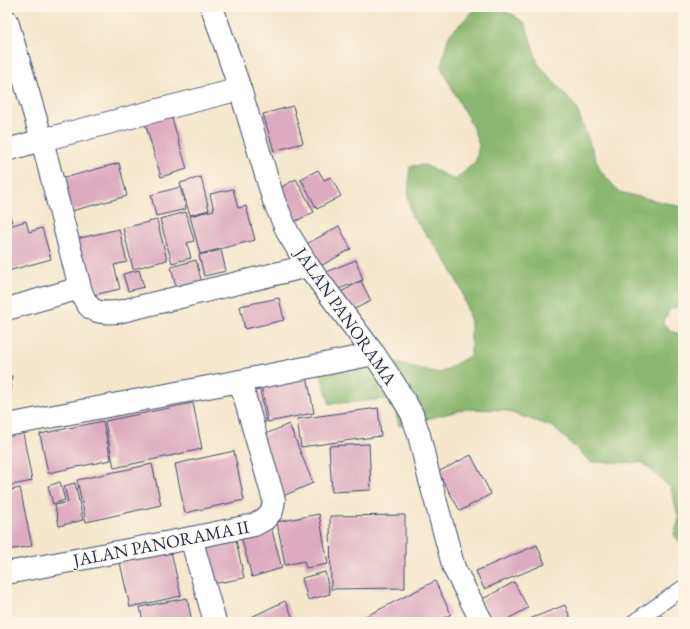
<svg xmlns="http://www.w3.org/2000/svg" width="690" height="629" font-family="'EB Garamond',serif">
<style>
.forest{fill:#8ab770;stroke:#527367}
.building{fill:#ddabc0}
.lines{fill:none;stroke-linecap:round;stroke-linejoin:round}
.lane-casing{stroke:#3c4b6e;stroke-width:17}
.street-casing{stroke:#3c4b6e;stroke-width:24}
.lane{stroke:#fff;stroke-width:15}
.street{stroke:#fff;stroke-width:22}
.labels{text-anchor:middle;dominant-baseline:central;stroke-width:3;stroke-linejoin:round;paint-order:stroke}
.street-label{font-size:18px;fill:#1b2f5e;stroke:#fcf5e5}
</style>
<rect width="100%" height="100%" fill="#fcf5e5"/>
<filter id="ink" filterUnits="userSpaceOnUse"><feTurbulence type="fractalNoise" baseFrequency=".025" numOctaves="2"/><feDisplacementMap in="SourceGraphic" scale="8" xChannelSelector="R" yChannelSelector="G"/><feConvolveMatrix kernelMatrix="1 2 1 2 8 2 1 2 1" color-interpolation-filters="sRGB"/></filter>
<filter id="wash" filterUnits="userSpaceOnUse"><feTurbulence type="fractalNoise" baseFrequency=".012" numOctaves="4" result="noise"/><feDisplacementMap in="SourceGraphic" scale="16" xChannelSelector="R" yChannelSelector="G"/><feGaussianBlur stdDeviation="0.9" result="paint"/><feColorMatrix in="noise" values="0 0 0 0 0 0 0 0 0 0 0 0 0 0 0 0 0 1.4 0 .05"/><feComposite in="paint" operator="in"/></filter>
<g filter="url(#wash)">
<rect width="100%" height="100%" fill="#f4e7cc"/>
<polygon class="forest" points="484,7 512,14 525,23 538,64 576,107 600,170 619,192 683,207 683,305 670,309 663,323 673,332 683,335 683,545 674,535 679,519 671,488 643,463 591,462 553,427 503,410 466,409 399,426 396,413 388,399 330,404 319,369 382,360 440,373 471,355 471,322 461,289 445,259 412,216 408,199 410,166 425,165 455,180 476,161 479,145 473,128 441,67 449,35 472,12"/>
<g id="blocks">
<g class="building">
<polygon points="293,106 303,143 274,151 263,114"/>
<polygon points="171,115 187,169 161,177 145,123"/>
<polygon points="119,163 127,196 68,212 60,179"/>
<polygon points="318,170 324,180 331,177 341,196 317,209 301,179"/>
<polygon points="201,177 209,210 190,215 180,183"/>
<polygon points="296,179 314,212 294,222 276,190"/>
<polygon points="180,187 186,209 156,216 151,195"/>
<polygon points="233,189 238,208 246,206 255,240 200,254 190,216 214,210 210,194"/>
<polygon points="7,207 12,222 7,223"/>
<polygon points="186,212 194,241 187,243 191,258 172,263 160,219"/>
<polygon points="157,220 167,260 133,269 123,228"/>
<polygon points="26,221 29,232 42,228 51,259 8,271 7,266 7,238 11,237 9,226"/>
<polygon points="339,226 351,249 317,268 305,245"/>
<polygon points="119,229 127,262 114,265 120,289 85,297 72,240"/>
<polygon points="221,250 226,271 204,276 199,255"/>
<polygon points="196,260 202,284 177,291 171,267"/>
<polygon points="356,260 363,280 330,292 323,273"/>
<polygon points="139,270 144,287 128,291 123,274"/>
<polygon points="361,281 371,301 346,313 337,294"/>
<polygon points="279,298 284,320 245,329 240,306"/>
<polygon points="7,376 12,376 8,407 7,407"/>
<polygon points="307,376 314,413 268,422 261,385"/>
<polygon points="260,390 266,422 254,425 248,392"/>
<polygon points="193,403 202,449 114,468 105,421"/>
<polygon points="378,408 381,436 301,447 297,419"/>
<polygon points="103,421 111,460 48,473 40,434"/>
<polygon points="289,424 313,483 283,496 259,437"/>
<polygon points="23,433 32,481 7,486 7,436"/>
<polygon points="369,444 371,490 332,492 329,446"/>
<polygon points="234,451 244,500 185,513 175,464"/>
<polygon points="471,455 491,494 460,511 438,472"/>
<polygon points="152,464 161,505 86,522 77,480"/>
<polygon points="60,482 65,500 53,504 48,486"/>
<polygon points="75,483 83,520 59,526 55,505 68,502 64,486"/>
<polygon points="20,488 32,546 7,550 7,491"/>
<polygon points="319,514 328,564 306,568 304,561 285,565 277,522"/>
<polygon points="405,515 405,588 331,589 330,516"/>
<polygon points="271,527 282,568 252,577 241,536"/>
<polygon points="236,540 244,578 207,585 200,547"/>
<polygon points="537,545 545,564 484,589 476,571"/>
<polygon points="170,547 181,596 130,607 119,558"/>
<polygon points="325,572 330,594 308,600 302,578"/>
<polygon points="435,581 451,614 436,622 355,622"/>
<polygon points="514,582 528,608 502,622 493,622 481,600"/>
<polygon points="187,598 192,622 143,622 140,607"/>
<polygon points="285,601 295,622 241,622"/>
<polygon points="565,605 572,622 522,622"/>
<polygon points="659,613 666,622 647,622"/>
</g>
</g>
</g>
<g filter="url(#ink)">
<use href="#blocks" fill-opacity="0" stroke="#3c4b6e" stroke-width="1"/>
<g class="lines">
<defs>
<polyline id="lane" points="634,622 683,588"/>
<g id="street">
<polyline points="212,7 240,89 274,201 288,233 308,266 374,354 395,385 412,414 419,435 428,473 454,568 482,622"/>
<path d="M7 21 42 140 80 288C87 311 95 314 118 312L308 266"/>
<polyline points="7,150 42,140 240,89"/>
<polyline points="7,309 80,288"/>
<polyline points="7,425 240,381 374,354"/>
<polyline points="191,538 215,622"/>
<polyline points="7,573 191,538 254,525 265,519 272,511 274,500 240,381"/>
</g>
</defs>
<use href="#lane" class="lane-casing"/>
<use href="#street" class="street-casing"/>
<use href="#lane" class="lane"/>
<use href="#street" class="street"/>
</g>
</g>
<g class="labels">
<g class="street-label">
<text transform="translate(346 316) rotate(55)">JALAN PANORAMA</text>
<text transform="translate(161 543) rotate(-11)">JALAN PANORAMA II</text>
</g>
</g>
<rect width="690" height="629" fill="none" stroke="#fcf5e5" stroke-width="24"/>
</svg>
